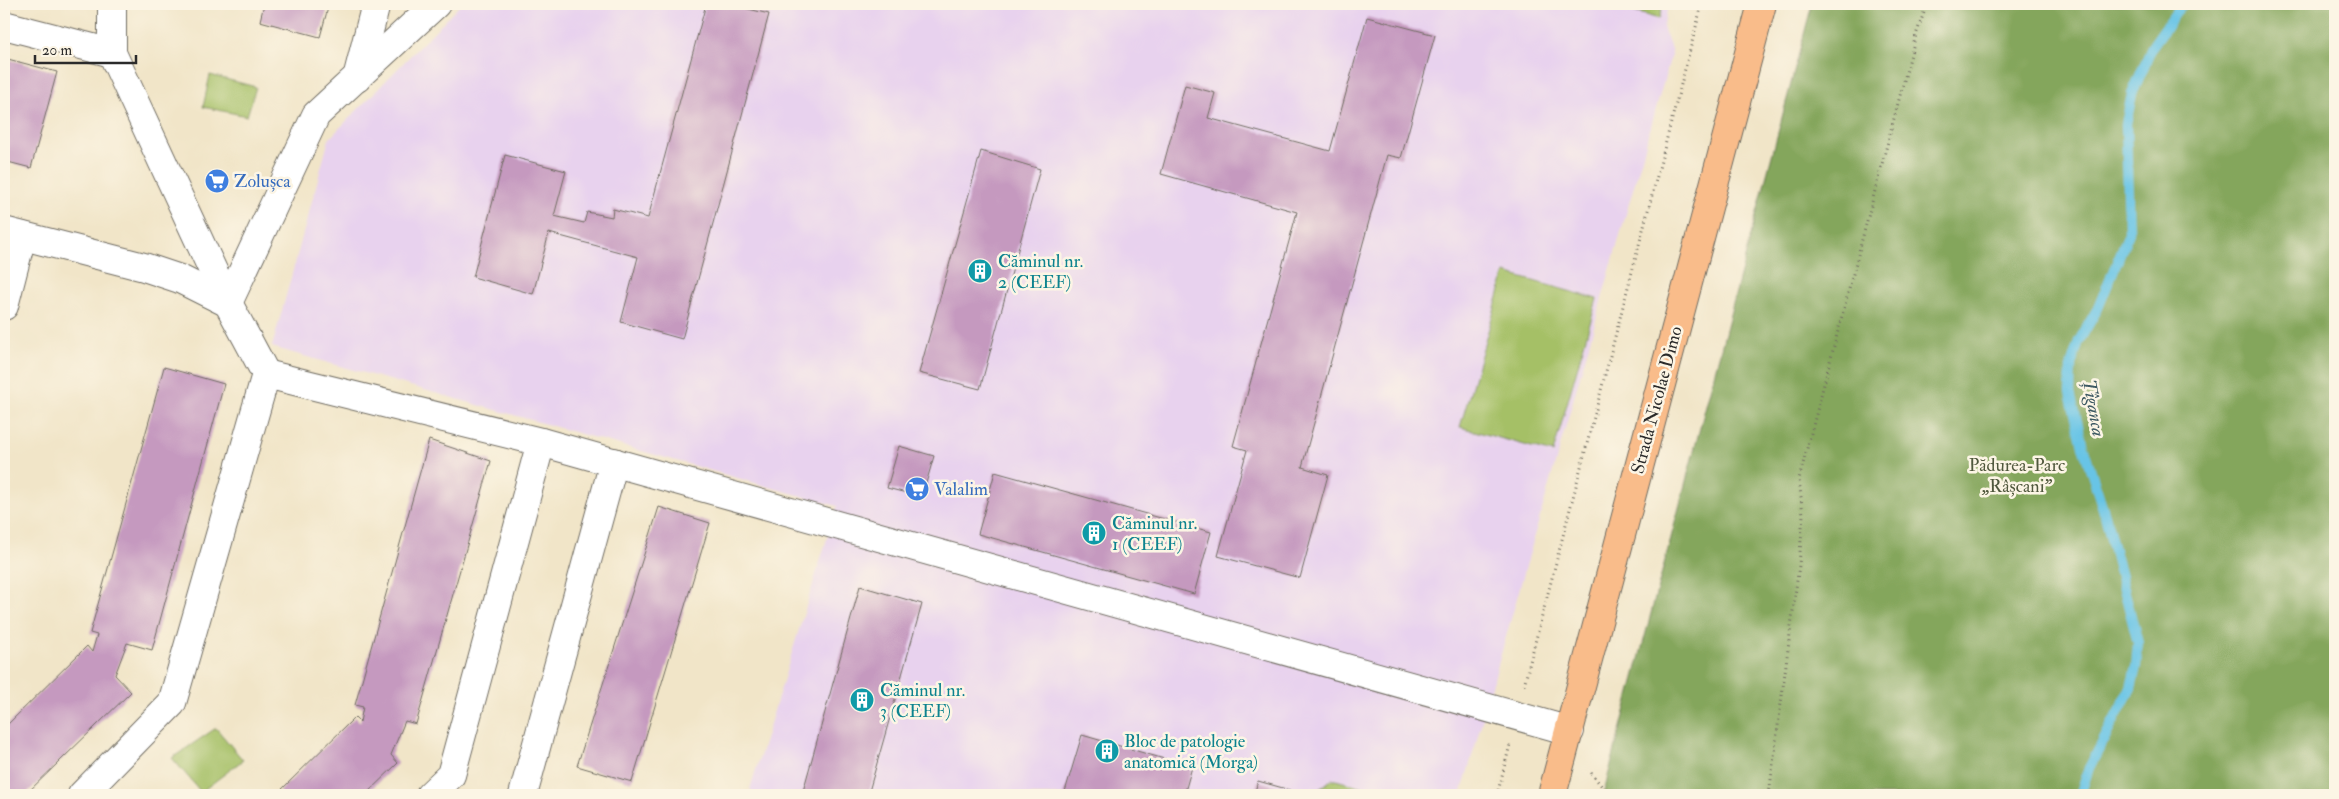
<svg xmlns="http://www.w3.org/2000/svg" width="2339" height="799" font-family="'IM FELL Double Pica',serif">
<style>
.built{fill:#e8d2ee}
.green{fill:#a5c066;stroke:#687648}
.forest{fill:#84a65b;stroke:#586843}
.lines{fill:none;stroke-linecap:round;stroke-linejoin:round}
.stream{stroke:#68c4e6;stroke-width:10}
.building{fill:#c599bf}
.minor-casing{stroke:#706c62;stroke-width:30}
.major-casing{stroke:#706c62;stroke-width:30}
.path{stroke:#706c62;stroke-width:3;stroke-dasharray:1 4;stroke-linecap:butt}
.minor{stroke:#fff;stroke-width:28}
.major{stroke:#f9bc8a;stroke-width:28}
.labels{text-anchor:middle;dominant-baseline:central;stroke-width:5;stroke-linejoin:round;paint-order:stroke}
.shop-label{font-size:18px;fill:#366cbe;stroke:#fcf5e5;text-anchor:start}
.culture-label{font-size:18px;fill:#0d838f;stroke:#fcf5e5;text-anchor:start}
.street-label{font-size:18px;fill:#2b2b2b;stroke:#fcf5e5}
.park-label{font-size:18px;fill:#50583d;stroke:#fcf5e5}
.water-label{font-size:19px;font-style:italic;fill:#3d5963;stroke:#fcf5e5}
</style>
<rect width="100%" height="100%" fill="#fcf5e5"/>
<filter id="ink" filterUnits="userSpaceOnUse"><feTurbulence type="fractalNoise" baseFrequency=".02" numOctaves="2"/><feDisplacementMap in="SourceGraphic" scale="10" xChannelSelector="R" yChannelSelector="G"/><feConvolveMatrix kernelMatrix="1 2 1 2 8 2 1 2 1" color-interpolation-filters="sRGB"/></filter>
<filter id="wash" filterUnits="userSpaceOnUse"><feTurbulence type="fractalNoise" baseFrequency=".0096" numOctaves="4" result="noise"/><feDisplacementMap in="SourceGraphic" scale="20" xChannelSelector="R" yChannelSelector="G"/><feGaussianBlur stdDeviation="1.12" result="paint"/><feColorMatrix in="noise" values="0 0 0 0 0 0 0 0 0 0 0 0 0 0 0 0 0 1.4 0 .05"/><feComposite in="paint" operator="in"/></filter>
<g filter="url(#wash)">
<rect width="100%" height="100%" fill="#f1e5c8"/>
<polygon class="built" points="461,4 1669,4 1663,27 1672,52 1461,795 756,795 750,789 837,506 272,347 329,139"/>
<g class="green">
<polygon points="1607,4 1663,4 1659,19"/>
<polygon points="210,75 256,87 247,116 203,107"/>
<polygon points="1505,273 1597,299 1553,453 1460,427"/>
<polygon points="216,728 243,760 201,792 172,758"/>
<polygon points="1332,779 1393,795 1312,795"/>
</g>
<polygon class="forest" points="1812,4 2335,4 2335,795 1603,795"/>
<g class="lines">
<polyline class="stream" points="2080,795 2089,768 2131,688 2136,667 2138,643 2105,515 2083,446 2070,393 2071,366 2079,341 2098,308 2129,233 2126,124 2132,94 2153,45 2182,4"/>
</g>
<g id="blocks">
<g class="building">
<polygon points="264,4 329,4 320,37 260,21"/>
<polygon points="706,4 728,4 769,14 682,339 621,322 638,257 549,233 533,294 473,277 505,155 566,171 554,216 584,223 587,212 612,217 613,209 648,218"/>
<polygon points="1367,17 1435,35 1401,158 1387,155 1302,467 1328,475 1300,578 1218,556 1247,450 1233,446 1297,212 1161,174 1185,85 1215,93 1208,118 1330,151"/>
<polygon points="4,58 57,72 31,168 4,161"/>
<polygon points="981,151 1040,169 980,389 919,373"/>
<polygon points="164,367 224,384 152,650 127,643 115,675 131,692 25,795 4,795 4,728 87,646 92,652 97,635 90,633"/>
<polygon points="429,440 491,461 416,724 405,721 391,755 398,763 365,795 276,795 355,717 360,722 363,707 355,705"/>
<polygon points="899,446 934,456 922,497 887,488"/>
<polygon points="995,472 1211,532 1194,594 978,534"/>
<polygon points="659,507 710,523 632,782 577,766"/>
<polygon points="860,586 922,604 868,795 802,795"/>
<polygon points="1082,735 1192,767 1184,795 1064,795"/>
<polygon points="1258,781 1290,790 1289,795 1254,795"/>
</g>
</g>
</g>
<g filter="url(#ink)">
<use href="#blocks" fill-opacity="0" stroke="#706c62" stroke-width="1"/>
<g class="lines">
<defs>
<g id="minor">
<polyline points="4,25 112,53"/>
<polyline points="357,78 376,4"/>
<polyline points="4,231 144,267 180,279 228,303 316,115 436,4"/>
<polyline points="4,306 22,236"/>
<polyline points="266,374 541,442 1570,731"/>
<polyline points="82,795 172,703 266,374 228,303 112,53 112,4"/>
<polyline points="430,795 451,775 541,442"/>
<polyline points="523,795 614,462"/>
</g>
<polyline id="major" points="1552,795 1762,4"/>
</defs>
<use href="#minor" class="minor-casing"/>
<use href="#major" class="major-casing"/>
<g class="path">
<polyline points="1524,685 1702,4"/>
<polyline points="1591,773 1609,795"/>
<polyline points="1497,795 1510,745"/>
<polyline points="1769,795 1799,565 1803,515 1799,479 1916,35 1927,4"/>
</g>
<use href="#minor" class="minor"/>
<use href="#major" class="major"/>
</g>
</g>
<defs>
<symbol id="supermarket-disc" viewBox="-11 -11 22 22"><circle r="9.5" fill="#3f7fe0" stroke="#fcf5e5"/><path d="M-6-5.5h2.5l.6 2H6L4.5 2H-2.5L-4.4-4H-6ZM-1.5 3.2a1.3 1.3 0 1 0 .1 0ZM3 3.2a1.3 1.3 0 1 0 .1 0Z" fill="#fff"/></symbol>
<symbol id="building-disc" viewBox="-11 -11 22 22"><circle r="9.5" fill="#0f9aa8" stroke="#fcf5e5"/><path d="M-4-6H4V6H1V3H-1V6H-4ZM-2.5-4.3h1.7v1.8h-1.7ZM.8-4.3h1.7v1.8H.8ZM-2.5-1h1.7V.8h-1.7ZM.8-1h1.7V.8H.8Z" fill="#fff"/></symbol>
</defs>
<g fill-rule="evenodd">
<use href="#supermarket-disc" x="203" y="167" width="28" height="28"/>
<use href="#building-disc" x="966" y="257" width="28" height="28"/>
<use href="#supermarket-disc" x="903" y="475" width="28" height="28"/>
<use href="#building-disc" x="1080" y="519" width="28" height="28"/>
<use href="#building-disc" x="848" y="686" width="28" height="28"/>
<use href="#building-disc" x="1093" y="737" width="28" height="28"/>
</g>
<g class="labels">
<g class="shop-label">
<text x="234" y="181">Zolușca</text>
<text x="934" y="489">Valalim</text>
</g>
<g class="culture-label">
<text x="998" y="261">Căminul nr.<tspan x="998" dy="21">2 (CEEF)</tspan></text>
<text x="1112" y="523">Căminul nr.<tspan x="1112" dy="21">1 (CEEF)</tspan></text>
<text x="880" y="690">Căminul nr.<tspan x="880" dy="21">3 (CEEF)</tspan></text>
<text x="1124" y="741">Bloc de patologie<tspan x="1124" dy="21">anatomică (Morga)</tspan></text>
</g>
<g class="street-label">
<text transform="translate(1657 400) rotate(-75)">Strada Nicolae Dimo</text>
</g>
<g class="park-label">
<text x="2017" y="465">Pădurea-Parc<tspan x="2017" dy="21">„Râșcani”</tspan></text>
</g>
<g class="water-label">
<text transform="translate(2094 408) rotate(80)">Țîganca</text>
</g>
</g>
<rect width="2339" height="799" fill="none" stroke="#fcf5e5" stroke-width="20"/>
<path d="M35 55v8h101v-8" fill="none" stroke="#2b2b2b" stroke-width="2.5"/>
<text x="42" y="55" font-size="15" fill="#2b2b2b" stroke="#fcf5e5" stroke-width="4" paint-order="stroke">20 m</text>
</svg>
